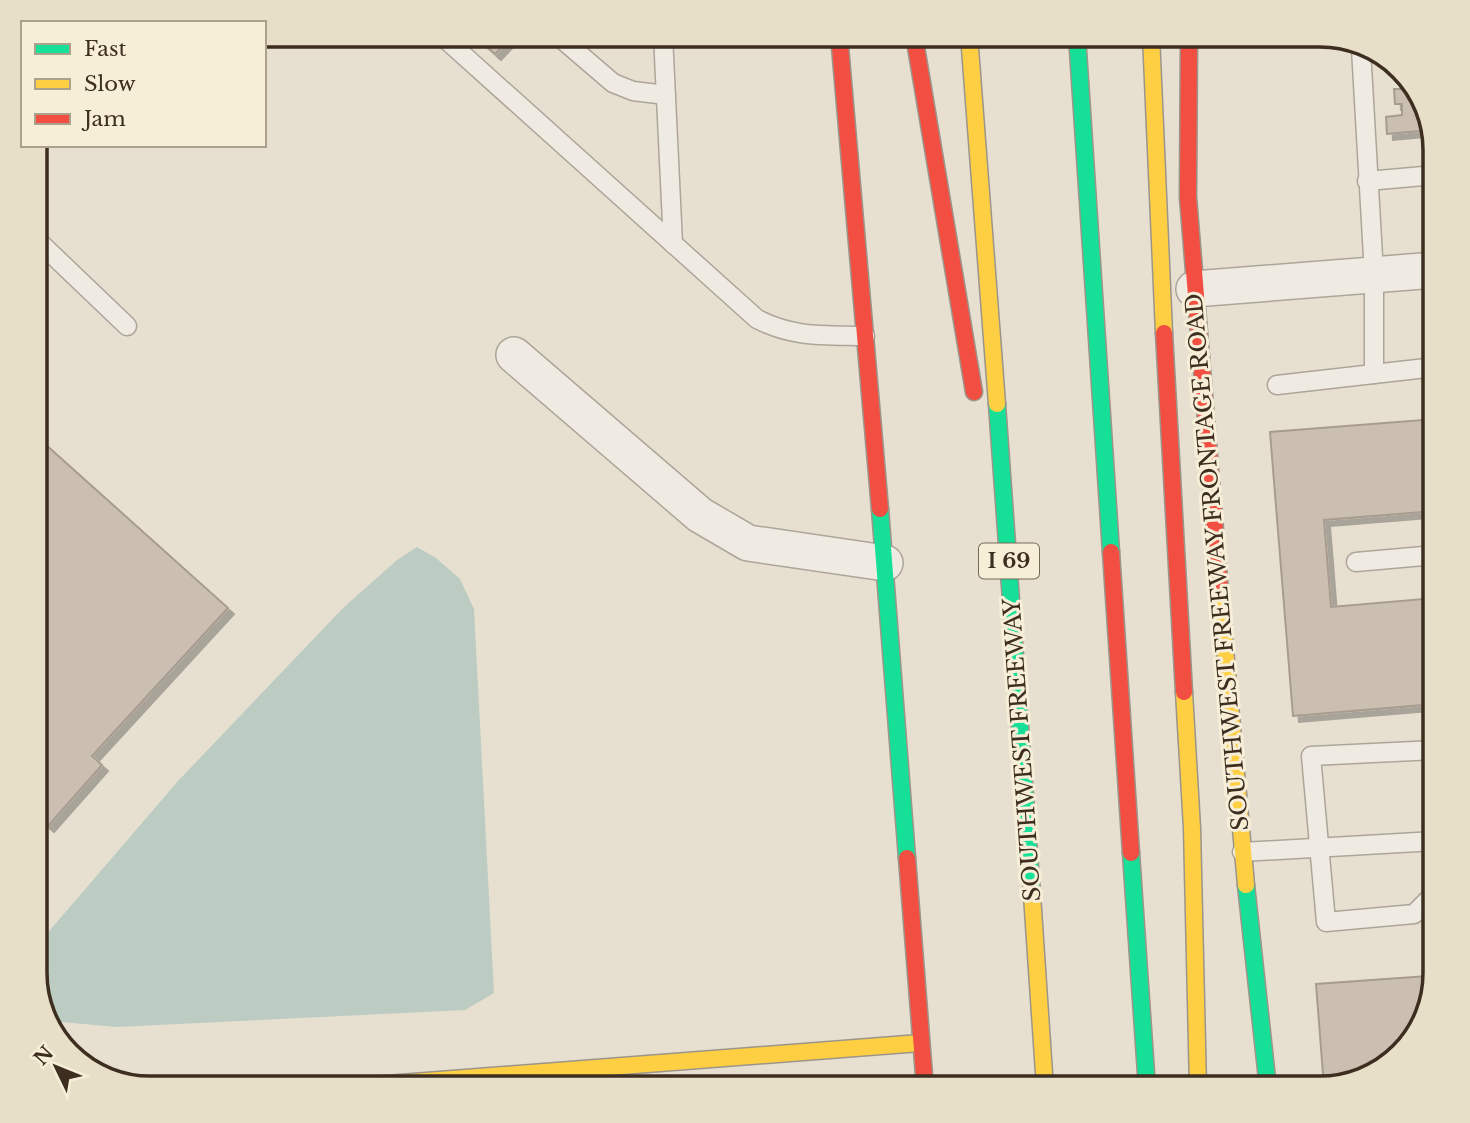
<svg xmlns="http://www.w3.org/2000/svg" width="1470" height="1123" font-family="'Libre Baskerville',serif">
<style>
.water{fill:#bcccc2}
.building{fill:#cbbfb2;stroke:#a89c90;stroke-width:2;filter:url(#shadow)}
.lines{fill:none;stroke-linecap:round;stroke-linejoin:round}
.lane-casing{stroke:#ada599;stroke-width:21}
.street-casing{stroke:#ada599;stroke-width:38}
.fast-casing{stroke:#9c958a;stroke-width:19}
.slow-casing{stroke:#9c958a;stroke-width:19}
.jam-casing{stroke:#9c958a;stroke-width:19}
.lane{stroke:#efebe3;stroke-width:18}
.street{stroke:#efebe3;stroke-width:35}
.fast{stroke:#16e098;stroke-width:16}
.slow{stroke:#ffcf43;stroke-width:16}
.jam{stroke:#f24e42;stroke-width:16}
.labels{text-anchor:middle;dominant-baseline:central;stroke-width:6;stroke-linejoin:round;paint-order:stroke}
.shield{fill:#f7eed8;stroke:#756857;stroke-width:2}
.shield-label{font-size:21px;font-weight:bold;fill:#3d2e20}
.street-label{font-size:23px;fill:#3d2e20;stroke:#f7eed8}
.rim{fill:none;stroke:#3d2e20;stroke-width:3.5}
</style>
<defs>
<filter id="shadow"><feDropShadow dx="6" dy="6" stdDeviation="0" flood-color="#0004"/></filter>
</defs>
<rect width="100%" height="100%" fill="#e7e0d1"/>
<polygon class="water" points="417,547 436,558 460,579 474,609 494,993 465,1010 117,1027 61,1022 41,1002 35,980 35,952 38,944 178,781 343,608 397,560"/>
<g class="building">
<polygon points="474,35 513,35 495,54"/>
<polygon points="1400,71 1423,100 1434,147 1432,148 1430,130 1387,134 1386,117 1402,115 1402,104 1395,104 1394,89 1401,89"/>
<polygon points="1435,419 1435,511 1324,520 1331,607 1435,598 1435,704 1293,716 1270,432"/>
<polygon points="35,435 228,608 92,756 102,765 48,826 35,815"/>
<polygon points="1435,970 1411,1043 1370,1076 1324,1087 1316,984 1428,976"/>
</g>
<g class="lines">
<defs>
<g id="lane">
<path d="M441 35 757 319C794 338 825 335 865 336"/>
<polyline points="557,35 613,83 633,91 666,95"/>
<polyline points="663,35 673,244"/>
<polyline points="1361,49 1374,274 1374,374"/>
<polyline points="1367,181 1435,175"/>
<polyline points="35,238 127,326"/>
<polyline points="1277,385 1435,367"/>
<polyline points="1356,562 1435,555"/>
<polyline points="1435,750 1311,756 1326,922 1414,914 1435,893"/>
<polyline points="1242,852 1435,841"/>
</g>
<g id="street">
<polyline points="1194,289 1435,270"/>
<polyline points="514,355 700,515 748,543 885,563"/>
</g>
<g id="fast">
<polyline points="1077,35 1111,552"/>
<polyline points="997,404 1032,895"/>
<polyline points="880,509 907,858"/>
<polyline points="1131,853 1147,1088"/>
<polyline points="1246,885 1268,1088"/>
</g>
<g id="slow">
<polyline points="969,35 997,404"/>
<polyline points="1151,35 1164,333"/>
<polyline points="1220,592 1246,885"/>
<polyline points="1184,692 1192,828 1198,1088"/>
<polyline points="1032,895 1045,1088"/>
<polyline points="335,1088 920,1043"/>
</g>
<g id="jam">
<polyline points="839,35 880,509"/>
<polyline points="914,35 974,392"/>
<polyline points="1189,35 1188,197 1220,592"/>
<polyline points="1164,333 1184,692"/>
<polyline points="1111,552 1131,853"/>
<polyline points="907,858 925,1088"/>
</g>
</defs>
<use href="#lane" class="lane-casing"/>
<use href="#street" class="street-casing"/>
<use href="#fast" class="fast-casing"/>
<use href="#slow" class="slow-casing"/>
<use href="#jam" class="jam-casing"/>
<use href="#lane" class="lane"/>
<use href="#street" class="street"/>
<use href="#fast" class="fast"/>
<use href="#slow" class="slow"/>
<use href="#jam" class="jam"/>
</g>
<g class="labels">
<rect class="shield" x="979" y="543.5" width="60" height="35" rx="5"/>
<g class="shield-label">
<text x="1009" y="561">I 69</text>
</g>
<g class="street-label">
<text transform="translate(1217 562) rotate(-95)">SOUTHWEST FREEWAY FRONTAGE ROAD</text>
<text transform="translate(1022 750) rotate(-94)">SOUTHWEST FREEWAY</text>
</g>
</g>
<path d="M0 0H1470V1123H0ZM150 47H1320A103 103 0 0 1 1423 150V973A103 103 0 0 1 1320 1076H150A103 103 0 0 1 47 973V150A103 103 0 0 1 150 47Z" fill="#e8dfc9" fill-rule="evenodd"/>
<path class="rim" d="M150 47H1320A103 103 0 0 1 1423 150V973A103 103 0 0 1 1320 1076H150A103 103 0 0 1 47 973V150A103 103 0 0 1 150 47Z"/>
<rect x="21" y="21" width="245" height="126" fill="#f7eed8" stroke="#ada18e" stroke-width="2"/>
<rect x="35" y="44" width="35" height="10" fill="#16e098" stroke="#ada18e" stroke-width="2"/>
<text x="84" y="56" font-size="21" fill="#3d2e20">Fast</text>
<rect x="35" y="79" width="35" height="10" fill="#ffcf43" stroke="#ada18e" stroke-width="2"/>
<text x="84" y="91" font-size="21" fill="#3d2e20">Slow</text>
<rect x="35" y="114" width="35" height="10" fill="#f24e42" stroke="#ada18e" stroke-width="2"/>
<text x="84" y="126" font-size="21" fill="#3d2e20">Jam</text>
<g transform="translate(56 1067) rotate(313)" stroke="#f7eed8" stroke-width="5" paint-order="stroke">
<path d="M0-5L12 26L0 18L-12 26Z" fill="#3d2e20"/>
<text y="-10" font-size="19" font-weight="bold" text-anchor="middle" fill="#3d2e20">N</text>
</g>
</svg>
